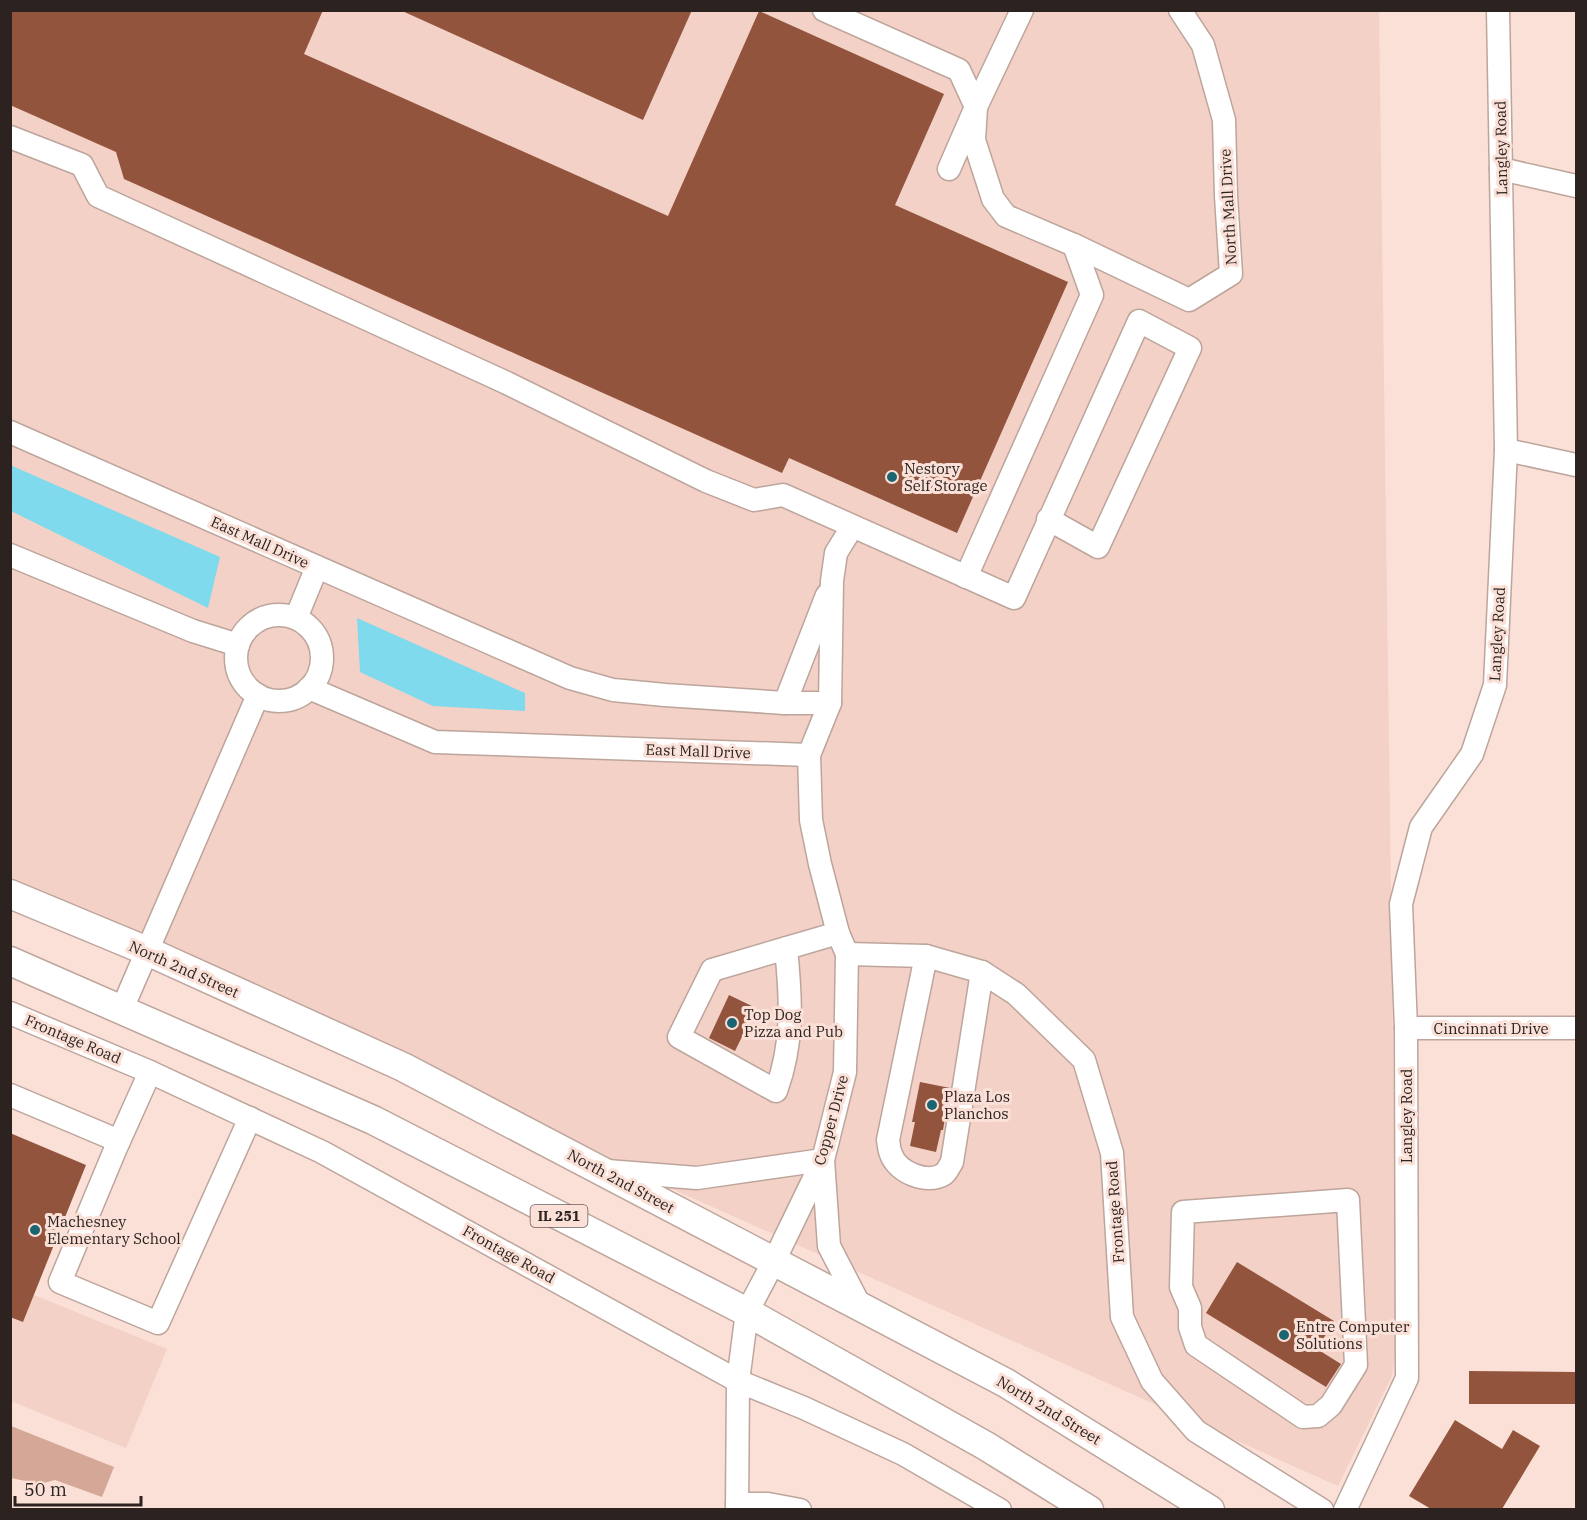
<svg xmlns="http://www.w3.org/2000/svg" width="1587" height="1520" font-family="'IBM Plex Serif',serif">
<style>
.built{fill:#f3d1c6}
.green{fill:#d5a796}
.water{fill:#7edaec}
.building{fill:#92543c}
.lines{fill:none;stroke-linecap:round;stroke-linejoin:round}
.minor-casing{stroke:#bda59c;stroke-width:25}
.major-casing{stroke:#bda59c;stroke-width:31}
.minor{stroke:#fff;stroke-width:22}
.major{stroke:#fff;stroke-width:28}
.poi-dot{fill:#1b6572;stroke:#fae0d7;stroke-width:2}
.labels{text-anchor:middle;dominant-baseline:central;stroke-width:6;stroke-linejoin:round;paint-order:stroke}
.shield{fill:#fae0d7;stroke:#6a5c57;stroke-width:1.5}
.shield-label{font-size:14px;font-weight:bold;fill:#2c2320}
.street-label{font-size:15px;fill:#2c2320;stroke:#fae0d7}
.poi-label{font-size:15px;fill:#2c2320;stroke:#fae0d7;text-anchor:start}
</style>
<rect width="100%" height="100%" fill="#fae0d7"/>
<g class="built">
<polygon points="11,11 1379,11 1397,1335 1392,1376 1338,1486 11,894"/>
<polygon points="34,1295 167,1349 126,1448 11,1401 10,1317"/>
</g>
<polygon class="green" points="11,1426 114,1467 102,1497 55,1480 40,1484 11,1478"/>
<g class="water">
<polygon points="10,465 220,557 208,608 11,511"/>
<polygon points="357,618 525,693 525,711 433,706 360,672"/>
</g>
<g class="building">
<polygon points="10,10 323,10 304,54 668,216 759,11 944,94 895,205 1068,282 957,533 789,458 782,473 124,179 116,152 10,105"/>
<polygon points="400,10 692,10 643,120"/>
<polygon points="729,995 756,1008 735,1051 709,1038"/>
<polygon points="920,1082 950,1088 943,1130 941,1130 936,1152 910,1146 915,1122 912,1122"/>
<polygon points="10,1133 86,1165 23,1322 10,1317"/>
<polygon points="1237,1262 1334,1321 1317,1349 1341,1364 1326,1387 1206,1313"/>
<polygon points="1469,1371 1576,1372 1576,1404 1469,1404"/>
<polygon points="1455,1420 1502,1449 1513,1430 1540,1446 1502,1509 1431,1509 1409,1496"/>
</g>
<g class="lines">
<defs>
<g id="minor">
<polyline points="824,10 959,70 976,107 974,140 993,199 1006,216 1074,245 1092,295 966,577"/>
<polyline points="10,137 82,165 98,196 507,383 706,481 754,500 783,495 1014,598 1139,321 1190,348 1098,547 1048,519"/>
<polyline points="949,169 976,107 1022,10"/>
<polyline points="1501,169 1576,186"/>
<polyline points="1074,245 1189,300 1231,274 1226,196 1224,120 1203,45 1180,10"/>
<polyline points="10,432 570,678 613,690 665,695 785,703 830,703"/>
<polyline points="1506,450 1576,465"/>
<polyline points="10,555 193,631 238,645"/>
<circle cx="279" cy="658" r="43"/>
<polyline points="296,618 317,567"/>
<polyline points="309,688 435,742 809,755"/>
<polyline points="785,703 827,595"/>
<path d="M786 948C791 998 794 1042 776 1091L679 1037 712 970 838 933"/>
<polyline points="847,954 926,956 982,972 1016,994 1084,1060 1112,1153 1122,1317 1152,1381 1196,1431 1322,1510"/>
<path d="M926 956 888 1140C889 1145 889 1150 891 1154 897 1172 927 1185 944 1174 947 1172 950 1165 952 1162L982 972"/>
<polyline points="122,1009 258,695"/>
<polyline points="10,1013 150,1072 322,1152 738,1381 804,1408 903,1454 1000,1510"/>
<polyline points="1406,1028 1576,1028"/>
<polyline points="150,1072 115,1150 60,1282 158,1323 250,1118"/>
<polyline points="10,1095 119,1141"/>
<polyline points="607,1171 697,1178 823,1160 829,1246 860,1306"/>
<polygon points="1348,1200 1356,1365 1331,1405 1318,1416 1303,1417 1196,1345 1190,1327 1190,1308 1181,1287 1183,1212"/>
<polyline points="737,1504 768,1504 800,1510"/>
<polyline points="737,1510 738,1381 747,1312 774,1261 823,1160 845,1072 847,954 838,933 820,864 811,820 809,755 830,703 832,581 836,553 852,527"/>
<polyline points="1345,1510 1407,1378 1406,1028 1401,904 1421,827 1472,754 1495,685 1506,450 1498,10"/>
</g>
<g id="major">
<polyline points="10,894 147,951 403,1067 1006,1383 1210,1510"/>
<polyline points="10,961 373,1120 747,1312 986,1446 1089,1510"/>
</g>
</defs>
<use href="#minor" class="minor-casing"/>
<use href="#major" class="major-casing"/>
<use href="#minor" class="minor"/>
<use href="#major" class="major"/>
</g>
<g class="poi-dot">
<circle cx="892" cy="477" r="6"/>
<circle cx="732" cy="1023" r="6"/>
<circle cx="932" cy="1105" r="6"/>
<circle cx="35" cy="1230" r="6"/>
<circle cx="1284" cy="1335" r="6"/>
</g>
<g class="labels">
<rect class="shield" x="530.5" y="1205" width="57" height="22" rx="4.5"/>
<g class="shield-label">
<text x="559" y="1216">IL 251</text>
</g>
<g class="street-label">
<text transform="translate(1501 148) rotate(-91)">Langley Road</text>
<text transform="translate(1228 207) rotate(-93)">North Mall Drive</text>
<text transform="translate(260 542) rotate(24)">East Mall Drive</text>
<text transform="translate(1497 634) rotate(-87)">Langley Road</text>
<text transform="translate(698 751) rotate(2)">East Mall Drive</text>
<text transform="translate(184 969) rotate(24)">North 2nd Street</text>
<text x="1491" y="1028">Cincinnati Drive</text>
<text transform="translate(73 1039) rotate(23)">Frontage Road</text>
<text transform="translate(1406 1116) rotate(-90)">Langley Road</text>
<text transform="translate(831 1120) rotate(-75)">Copper Drive</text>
<text transform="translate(621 1181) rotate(28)">North 2nd Street</text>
<text transform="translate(1115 1212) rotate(-94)">Frontage Road</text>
<text transform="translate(509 1254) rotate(29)">Frontage Road</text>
<text transform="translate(1049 1410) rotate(31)">North 2nd Street</text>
</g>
<g class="poi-label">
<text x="904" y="468">Nestory<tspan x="904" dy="17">Self Storage</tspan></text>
<text x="744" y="1014">Top Dog<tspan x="744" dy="17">Pizza and Pub</tspan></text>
<text x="944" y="1096">Plaza Los<tspan x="944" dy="17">Planchos</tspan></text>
<text x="47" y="1221">Machesney<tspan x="47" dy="17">Elementary School</tspan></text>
<text x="1296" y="1326">Entre Computer<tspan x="1296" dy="17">Solutions</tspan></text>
</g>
</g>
<rect width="1587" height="1520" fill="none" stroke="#2c2320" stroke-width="24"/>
<path d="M15 1496v9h126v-9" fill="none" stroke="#2c2320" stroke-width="3"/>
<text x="24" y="1496" font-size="18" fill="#2c2320" stroke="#fae0d7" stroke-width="4.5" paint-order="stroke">50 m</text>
</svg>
